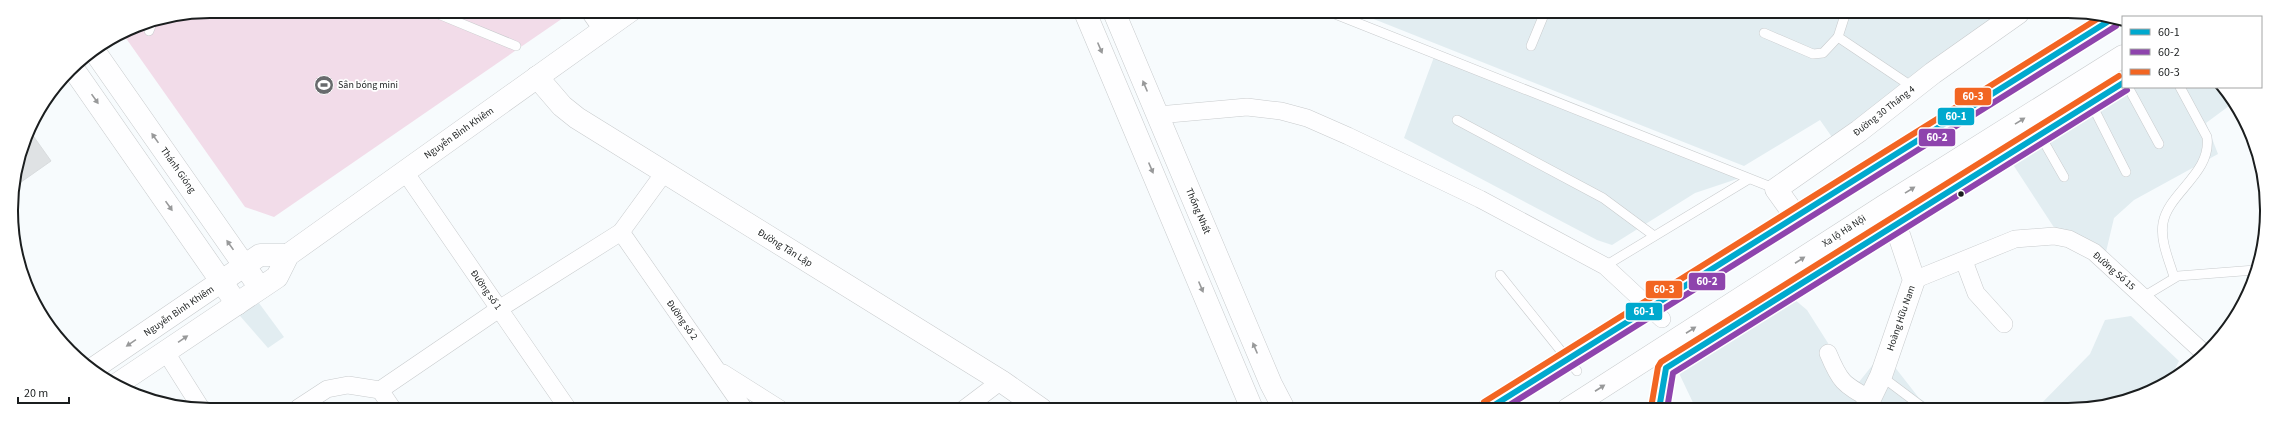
<svg xmlns="http://www.w3.org/2000/svg" width="2278" height="421" font-family="'Source Sans 3',sans-serif">
<style>
.built{fill:#e2edf1}
.green{fill:#f2dce9}
.building{fill:#dfe2e4;stroke:#d9dcde}
.lines{fill:none;stroke-linecap:round;stroke-linejoin:round}
.lane-casing{stroke:#c8cbcd;stroke-width:10}
.street-casing{stroke:#c8cbcd;stroke-width:18}
.secondary-casing{stroke:#c8cbcd;stroke-width:23}
.highway-casing{stroke:#c8cbcd;stroke-width:23}
.lane{stroke:#fefeff;stroke-width:9}
.street{stroke:#fefeff;stroke-width:17}
.secondary{stroke:#fefeff;stroke-width:22}
.highway{stroke:#fefeff;stroke-width:22}
.bus-1-casing{stroke:#fff;stroke-width:9}
.bus-2-casing{stroke:#fff;stroke-width:9}
.bus-3-casing{stroke:#fff;stroke-width:9}
.bus-1{stroke:#00a9ce;stroke-width:6}
.bus-2{stroke:#8e44ad;stroke-width:6}
.bus-3{stroke:#f26522;stroke-width:6}
.oneway{fill:#98999a}
.bus-dot{fill:#1b1e1f;stroke:#fff;stroke-width:1.5}
.labels{text-anchor:middle;dominant-baseline:central;stroke-width:3.5;stroke-linejoin:round;paint-order:stroke}
.poi-label{font-size:10px;fill:#1b1e1f;stroke:#fff;text-anchor:start}
.street-label{font-size:10px;fill:#1b1e1f;stroke:#fff}
.rim{fill:none;stroke:#1b1e1f;stroke-width:2}
.line-badge{stroke:#fff;stroke-width:1.5}
.badge-label{font-size:11px;text-anchor:middle;font-weight:bold;fill:#fff}
</style>
<rect width="100%" height="100%" fill="#f7fbfd"/>
<g class="built">
<polygon points="1356,12 2010,13 1834,140 1820,120 1744,166"/>
<polygon points="1434,57 1743,177 1695,193 1612,245 1597,240 1404,138"/>
<polygon points="2129,87 2223,87 2233,103 2206,123 2218,154 2134,200 2114,218 2106,252 2055,229 2010,160"/>
<polygon points="256,299 284,337 268,348 234,309"/>
<polygon points="1794,299 1807,310 1847,373 1859,382 1883,352 1919,398 1935,409 1696,409 1677,369"/>
<polygon points="2131,316 2179,361 2170,379 2156,390 2081,410 2035,410 2090,354 2105,320"/>
</g>
<polygon class="green" points="211,11 559,11 563,18 274,217 245,207 123,34 134,26"/>
<polygon class="building" points="29,130 51,161 14,187 26,134"/>
<g class="lines">
<defs>
<g id="lane">
<polyline points="431,11 516,46"/>
<polyline points="1330,12 1776,189"/>
<polyline points="1846,12 1838,37 1914,88"/>
<polyline points="149,31 152,23"/>
<polyline points="1764,33 1813,54 1823,53 1838,37"/>
<polyline points="1531,46 1545,12"/>
<polyline points="2128,87 2159,144"/>
<polyline points="2091,103 2126,172"/>
<polyline points="1457,120 1603,198 1653,235"/>
<polyline points="2040,135 2064,177"/>
<polyline points="1605,266 1749,179"/>
<polyline points="1500,275 1577,371"/>
<path d="M2174 277C2169 260 2160 241 2163 223 2168 193 2212 173 2207 137L2180 87"/>
<polyline points="2143,297 2178,276 2255,270"/>
<polyline points="1881,376 1925,409"/>
</g>
<g id="street">
<polyline points="589,11 603,31"/>
<polyline points="1158,115 1247,107 1281,111 1307,118 1348,136 1480,199 1605,266 1662,319"/>
<polyline points="405,172 568,409"/>
<polyline points="621,232 744,409"/>
<polyline points="1964,261 1976,293 2004,324"/>
<polyline points="1914,280 2015,239 2054,236 2069,239 2094,252 2205,354"/>
<polyline points="165,351 201,408"/>
<path d="M1828 353C1840 382 1843 384 1870 399"/>
<polyline points="723,373 780,409"/>
<polyline points="380,390 392,408"/>
<polyline points="298,408 327,389 348,385 380,390 499,309 621,232 664,173"/>
<polyline points="964,409 1001,381"/>
</g>
<g id="secondary">
<polyline points="1085,12 1252,409"/>
<polyline points="1114,12 1271,384 1284,409"/>
<polyline points="95,52 260,288"/>
<polyline points="72,67 237,304"/>
<polyline points="537,77 562,106 577,118 1001,381 1041,409"/>
<polyline points="1796,217 1776,189 1859,131 1933,73 2018,13"/>
<polyline points="94,368 260,255 288,255"/>
<polyline points="116,385 277,277 288,255 630,11"/>
<polyline points="1865,409 1881,376 1914,280 1896,226"/>
</g>
<g id="highway">
<polyline points="1666,368 2123,83"/>
<polyline points="1488,409 2112,19"/>
<polyline points="1568,409 1884,206 2123,56"/>
<polyline points="1659,409 1666,368"/>
</g>
</defs>
<use href="#lane" class="lane-casing"/>
<use href="#street" class="street-casing"/>
<use href="#secondary" class="secondary-casing"/>
<use href="#highway" class="highway-casing"/>
<use href="#lane" class="lane"/>
<use href="#street" class="street"/>
<use href="#secondary" class="secondary"/>
<use href="#highway" class="highway"/>
<defs>
<g id="bus-1">
<polyline points="1488,409 2112,19"/>
<polyline points="1659,409 1666,368 2123,83"/>
</g>
<g id="bus-2">
<polyline points="1503,409 2116,26"/>
<polyline points="1667,409 1673,373 2127,90"/>
</g>
<g id="bus-3">
<polyline points="1484,402 2102,16"/>
<polyline points="1651,408 1658,367 1661,362 2119,76"/>
</g>
</defs>
<use href="#bus-1" class="bus-1-casing"/>
<use href="#bus-2" class="bus-2-casing"/>
<use href="#bus-3" class="bus-3-casing"/>
<use href="#bus-1" class="bus-1"/>
<use href="#bus-2" class="bus-2"/>
<use href="#bus-3" class="bus-3"/>
</g>
<defs><path id="oneway-solid" d="M-6-.8H1V-3.2L6.5 0L1 3.2V.8H-6Z"/></defs>
<g class="oneway">
<use href="#oneway-solid" transform="translate(1100 48) rotate(67)"/>
<use href="#oneway-solid" transform="translate(1145 86) rotate(-113)"/>
<use href="#oneway-solid" transform="translate(95 99) rotate(55)"/>
<use href="#oneway-solid" transform="translate(2020 121) rotate(-32)"/>
<use href="#oneway-solid" transform="translate(155 138) rotate(-125)"/>
<use href="#oneway-solid" transform="translate(1151 168) rotate(67)"/>
<use href="#oneway-solid" transform="translate(1910 190) rotate(-32)"/>
<use href="#oneway-solid" transform="translate(169 206) rotate(55)"/>
<use href="#oneway-solid" transform="translate(230 245) rotate(-125)"/>
<use href="#oneway-solid" transform="translate(1800 260) rotate(-33)"/>
<use href="#oneway-solid" transform="translate(1201 287) rotate(67)"/>
<use href="#oneway-solid" transform="translate(1691 330) rotate(-33)"/>
<use href="#oneway-solid" transform="translate(183 339) rotate(-34)"/>
<use href="#oneway-solid" transform="translate(131 343) rotate(146)"/>
<use href="#oneway-solid" transform="translate(1255 348) rotate(-113)"/>
<use href="#oneway-solid" transform="translate(1600 388) rotate(-33)"/>
</g>
<defs>
<symbol id="stadium-disc" viewBox="-11 -11 22 22"><circle r="9.5" fill="#686b6d" stroke="#fff"/><path d="M0-5a6.5 5 0 1 0 0 10a6.5 5 0 1 0 0-10ZM-3.5-1.8h7v3.6h-7Z" fill="#fff"/></symbol>
</defs>
<g fill-rule="evenodd">
<use href="#stadium-disc" x="313" y="74" width="22" height="22"/>
</g>
<circle class="bus-dot" cx="1961" cy="194" r="3.5"/>
<g class="labels">
<g class="poi-label">
<text x="338" y="85">Sân bóng mini</text>
</g>
<g class="street-label">
<text transform="translate(1884 111) rotate(-38)">Đường 30 Tháng 4</text>
<text transform="translate(459 133) rotate(-35)">Nguyễn Bỉnh Khiêm</text>
<text transform="translate(178 170) rotate(55)">Thánh Gióng</text>
<text transform="translate(1198 211) rotate(67)">Thống Nhất</text>
<text transform="translate(1844 231) rotate(-33)">Xa lộ Hà Nội</text>
<text transform="translate(785 248) rotate(32)">Đường Tân Lập</text>
<text transform="translate(2114 271) rotate(41)">Đường Số 15</text>
<text transform="translate(486 290) rotate(55)">Đường số 1</text>
<text transform="translate(179 311) rotate(-34)">Nguyễn Bỉnh Khiêm</text>
<text transform="translate(1901 318) rotate(-71)">Hoàng Hữu Nam</text>
<text transform="translate(682 320) rotate(55)">Đường số 2</text>
</g>
</g>
<path d="M0 0H2278V421H0ZM210 18H2068A192 192 0 0 1 2260 210V211A192 192 0 0 1 2068 403H210A192 192 0 0 1 18 211V210A192 192 0 0 1 210 18Z" fill="#fff" fill-rule="evenodd"/>
<path class="rim" d="M210 18H2068A192 192 0 0 1 2260 210V211A192 192 0 0 1 2068 403H210A192 192 0 0 1 18 211V210A192 192 0 0 1 210 18Z"/>
<g class="line-badge">
<rect x="1954" y="87" width="38" height="19" rx="4" fill="#f26522"/>
<rect x="1937" y="107" width="38" height="19" rx="4" fill="#00a9ce"/>
<rect x="1918" y="128" width="38" height="19" rx="4" fill="#8e44ad"/>
<rect x="1688" y="272" width="38" height="19" rx="4" fill="#8e44ad"/>
<rect x="1645" y="280" width="38" height="19" rx="4" fill="#f26522"/>
<rect x="1625" y="302" width="38" height="19" rx="4" fill="#00a9ce"/>
</g>
<g class="badge-label">
<text x="1973" y="100">60-3</text>
<text x="1956" y="120">60-1</text>
<text x="1937" y="141">60-2</text>
<text x="1707" y="285">60-2</text>
<text x="1664" y="293">60-3</text>
<text x="1644" y="315">60-1</text>
</g>
<rect x="2122" y="16" width="140" height="72" fill="#ffffff" stroke="#a4a5a5"/>
<rect x="2130" y="29" width="20" height="6" fill="#00a9ce" stroke="#a4a5a5"/>
<text x="2158" y="36" font-size="12" fill="#1b1e1f">60-1</text>
<rect x="2130" y="49" width="20" height="6" fill="#8e44ad" stroke="#a4a5a5"/>
<text x="2158" y="56" font-size="12" fill="#1b1e1f">60-2</text>
<rect x="2130" y="69" width="20" height="6" fill="#f26522" stroke="#a4a5a5"/>
<text x="2158" y="76" font-size="12" fill="#1b1e1f">60-3</text>
<path d="M18 397v6h51v-6" fill="none" stroke="#1b1e1f" stroke-width="2"/>
<text x="24" y="397" font-size="12" fill="#1b1e1f" stroke="#ffffff" stroke-width="3" paint-order="stroke">20 m</text>
</svg>
